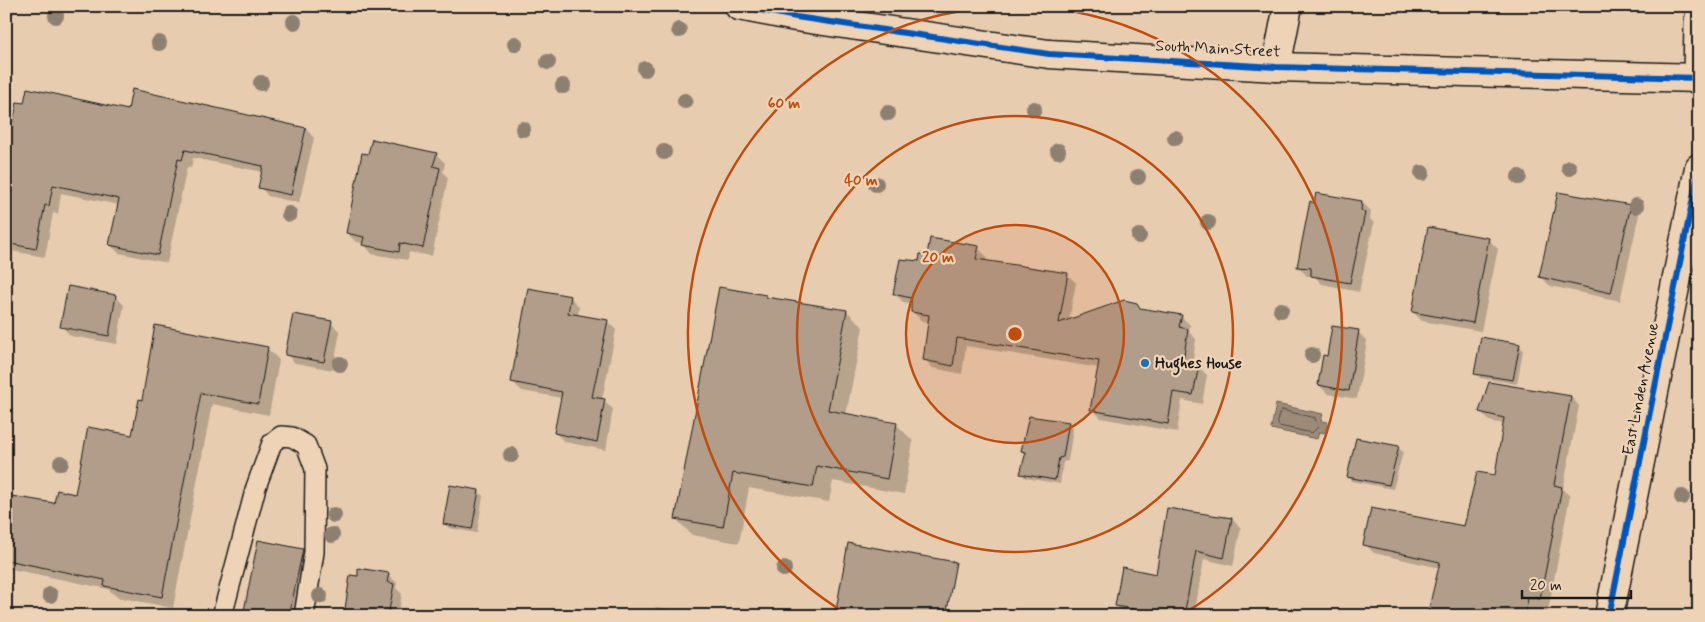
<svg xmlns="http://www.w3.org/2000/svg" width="1705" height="622" font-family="Mynerve,sans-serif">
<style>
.water{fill:#9c8b79;stroke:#695f54}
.shadow{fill:#0003}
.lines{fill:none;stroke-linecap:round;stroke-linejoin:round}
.shore{stroke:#4f4841;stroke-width:1}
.building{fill:#b19d89;stroke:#1c1c1c}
.lane-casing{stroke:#1c1c1c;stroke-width:22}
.street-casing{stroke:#1c1c1c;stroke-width:31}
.lane{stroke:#efd3b6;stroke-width:19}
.street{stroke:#efd3b6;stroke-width:28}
.cycleway-casing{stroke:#efd3b6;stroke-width:9}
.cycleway{stroke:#0057b8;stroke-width:6}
.tree{fill:#8e8070}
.ring{fill:none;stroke:#bf4d0f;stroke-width:2.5}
.poi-dot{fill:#1f6fb2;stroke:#efd3b6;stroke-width:2}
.labels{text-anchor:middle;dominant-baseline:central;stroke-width:4.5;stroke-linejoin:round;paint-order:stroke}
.street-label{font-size:16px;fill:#1c1c1c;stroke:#efd3b6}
.poi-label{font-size:16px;font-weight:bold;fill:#1c1c1c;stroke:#efd3b6;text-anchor:start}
.centre{fill:#bf4d0f;stroke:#efd3b6;stroke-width:2.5}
.ring-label{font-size:15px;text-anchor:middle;font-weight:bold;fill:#bf4d0f;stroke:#efd3b6;stroke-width:4.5;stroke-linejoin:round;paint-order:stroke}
</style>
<rect width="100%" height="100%" fill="#e7ccb0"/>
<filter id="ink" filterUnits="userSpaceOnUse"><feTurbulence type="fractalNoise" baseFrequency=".02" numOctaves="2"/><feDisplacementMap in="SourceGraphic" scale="10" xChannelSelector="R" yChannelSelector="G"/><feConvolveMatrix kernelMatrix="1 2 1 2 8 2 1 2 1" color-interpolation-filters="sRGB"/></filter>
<g filter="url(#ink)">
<polygon class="water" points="1276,404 1323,414 1321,421 1328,422 1325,433 1319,432 1317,439 1271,429"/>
<g class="shadow">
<polygon points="129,111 306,129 314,138 299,203 268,196 260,187 263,172 193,158 191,168 187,167 167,263 119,253 110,245 119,205 61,193 58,214 53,213 45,257 11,251 6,246 6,224 13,191 9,188"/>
<polygon points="436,154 445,163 443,172 448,178 432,256 409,252 408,260 372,254 363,243 356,242 347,233 369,155"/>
<polygon points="1362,202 1371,211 1370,219 1374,223 1359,292 1322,284 1314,276 1307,276 1298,267 1315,204"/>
<polygon points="1630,206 1639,215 1620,301 1550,286 1541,277"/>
<polygon points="1489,240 1498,249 1481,331 1422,321 1413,312"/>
<polygon points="978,248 987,257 986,262 1067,274 1076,283 1069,320 1141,310 1181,316 1190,325 1189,332 1196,339 1192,365 1198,366 1207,375 1202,404 1182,400 1177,432 1101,418 1092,409 1099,368 966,346 962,374 933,368 924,359 929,322 922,321 912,311 912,304 903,302 894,293 920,262 928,257"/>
<polygon points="115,296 124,305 117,344 71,336 62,327"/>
<polygon points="766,296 768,298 847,311 863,327 846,415 897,425 913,441 904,494 833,481 829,502 749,488 739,543 692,535 676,519"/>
<polygon points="570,297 579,307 578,316 607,321 616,330 602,400 613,409 606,450 565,442 555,433 562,398 522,391 513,382"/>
<polygon points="331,323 340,332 333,370 295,363 286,354"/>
<polygon points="1358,332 1367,341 1357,399 1328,394 1319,385 1328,357"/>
<polygon points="1519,345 1523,350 1517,384 1480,378 1476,373"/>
<polygon points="267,348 279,360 269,415 212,404 173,608 117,597 108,589 6,568 6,496 55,505 76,495 133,436 143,401"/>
<polygon points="1571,397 1579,406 1563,490 1570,496 1547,616 1428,616 1440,568 1374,553 1365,544 1465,527 1496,477 1504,424 1489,421 1481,412"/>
<polygon points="1030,417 1069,424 1073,428 1068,461 1063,462 1060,484 1026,478 1022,473 1026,454 1023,451"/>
<polygon points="1398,448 1403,452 1393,489 1352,481 1348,477"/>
<polygon points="478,491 483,496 477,533 449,528 444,523"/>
<polygon points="1168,509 1232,519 1241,528 1233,566 1204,559 1194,616 1125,614 1116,605 1157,575"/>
<polygon points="302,550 311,559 300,616 250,616 245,610"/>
<polygon points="388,574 397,583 396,588 402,594 398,616 345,616"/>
<polygon points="1699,585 1699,602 1695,599"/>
<polygon points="656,607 712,616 654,616"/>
</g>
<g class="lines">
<path class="shore" d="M1282 410 1315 418 1318 427 1312 433 1279 426C1276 422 1278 413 1282 410Z"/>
</g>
<g class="building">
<polygon points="27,88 128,110 132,89 306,128 291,195 258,188 263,166 185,150 182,160 178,159 158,255 109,245 119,199 53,185 49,206 45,205 36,249 6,243 6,217 12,189 6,188 6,156 17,102 24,103"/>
<polygon points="372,139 437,153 433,166 440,168 423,248 400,243 399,252 362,245 364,237 346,233 362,153 368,154"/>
<polygon points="1558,192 1631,205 1611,293 1539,277"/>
<polygon points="1316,193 1362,201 1361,210 1365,213 1350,283 1311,276 1311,268 1297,267 1310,201 1314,203"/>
<polygon points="1428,227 1489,238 1473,323 1412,312"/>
<polygon points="930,238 979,246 976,259 1068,273 1059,323 1124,300 1137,303 1140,308 1182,315 1179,327 1188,329 1183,362 1199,365 1193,395 1173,392 1168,424 1090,410 1099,361 957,338 953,366 923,360 929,315 911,312 911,298 893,294 900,259 919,261 920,254 927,255"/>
<polygon points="68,286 116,295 109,336 60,327"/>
<polygon points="719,287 766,295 766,297 847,310 828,410 897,423 887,479 817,466 813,487 733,473 723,527 675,519"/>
<polygon points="528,288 571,296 568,313 608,320 592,397 605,399 597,442 554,433 562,392 511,382"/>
<polygon points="293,314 332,321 324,362 285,355"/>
<polygon points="155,325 268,347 258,404 201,393 162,597 104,586 105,580 6,560 6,495 54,503 57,490 75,494 88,427 132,435 139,399 142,400"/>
<polygon points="1332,326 1359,330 1349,391 1318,385 1323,355 1327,356"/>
<polygon points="1481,337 1520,344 1513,380 1474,374"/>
<polygon points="1489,382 1571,396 1554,485 1562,487 1540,599 1528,598 1525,616 1427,616 1440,562 1363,545 1371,508 1464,526 1477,472 1495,475 1504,418 1479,412"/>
<polygon points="1029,416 1069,422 1063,457 1059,458 1055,480 1020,474 1026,452 1021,451"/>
<polygon points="1356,438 1399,446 1389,485 1347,477"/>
<polygon points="450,485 479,490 472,529 443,524"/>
<polygon points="1167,508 1232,518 1224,558 1196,551 1184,616 1145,616 1146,611 1115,606 1122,567 1156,574"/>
<polygon points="258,540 303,549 289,616 267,616 244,611"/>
<polygon points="848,543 956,562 946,616 835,616"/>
<polygon points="358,568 389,573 387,582 394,584 388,616 344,616 350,575 358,576"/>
</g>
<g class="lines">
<defs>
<g id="lane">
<polyline points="1693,78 1694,22 1697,6"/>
<polyline points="222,616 256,487 272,443 281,436 292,437 306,445 315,469 314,552 304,616"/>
</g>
<g id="street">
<polyline points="739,6 796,17 1049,54 1276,67 1699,78"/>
<polyline points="1276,67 1288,6"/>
<polyline points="1609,616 1699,168"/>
</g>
</defs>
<use href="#lane" class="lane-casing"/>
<use href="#street" class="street-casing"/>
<use href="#lane" class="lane"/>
<use href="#street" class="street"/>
<defs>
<g id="cycleway">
<polyline points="739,6 796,17 1049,54 1276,67 1699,78"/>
<polyline points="1609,616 1699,168"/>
</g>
</defs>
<use href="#cycleway" class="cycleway-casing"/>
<use href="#cycleway" class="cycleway"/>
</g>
<g class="tree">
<circle cx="56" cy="16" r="8"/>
<circle cx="294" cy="22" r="8"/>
<circle cx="679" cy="30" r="8"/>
<circle cx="159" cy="43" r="8"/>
<circle cx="515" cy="44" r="8"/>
<circle cx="548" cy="62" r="8"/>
<circle cx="645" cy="69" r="8"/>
<circle cx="261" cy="83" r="8"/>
<circle cx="563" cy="86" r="8"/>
<circle cx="685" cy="101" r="8"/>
<circle cx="1034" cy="109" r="8"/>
<circle cx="888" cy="113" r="8"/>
<circle cx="523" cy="129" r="8"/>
<circle cx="1175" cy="138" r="8"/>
<circle cx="1058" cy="151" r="8"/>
<circle cx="664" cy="152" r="8"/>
<circle cx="1569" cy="168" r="8"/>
<circle cx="1422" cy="173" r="8"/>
<circle cx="1138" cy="177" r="8"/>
<circle cx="1519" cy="177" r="8"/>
<circle cx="876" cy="184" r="8"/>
<circle cx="1636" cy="206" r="8"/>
<circle cx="289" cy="214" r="8"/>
<circle cx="1208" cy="222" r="8"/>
<circle cx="1139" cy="236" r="8"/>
<circle cx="1281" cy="310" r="8"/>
<circle cx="1312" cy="355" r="8"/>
<circle cx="340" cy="364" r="8"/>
<circle cx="511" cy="455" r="8"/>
<circle cx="61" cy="463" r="8"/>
<circle cx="1682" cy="497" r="8"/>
<circle cx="334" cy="515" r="8"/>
<circle cx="332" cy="535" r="8"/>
<circle cx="784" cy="569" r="8"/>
<circle cx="50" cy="595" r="8"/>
<circle cx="320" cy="596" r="8"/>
</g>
</g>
<circle cx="1015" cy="334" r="109" fill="#bf4d0f" fill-opacity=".12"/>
<g class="ring">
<circle cx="1015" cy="334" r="109"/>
<circle cx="1015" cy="334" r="218"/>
<path d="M847 614A327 327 0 1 1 1183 614"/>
</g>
<circle class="poi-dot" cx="1145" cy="363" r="5"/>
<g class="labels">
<g class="street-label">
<text transform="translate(1218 49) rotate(3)">South Main Street</text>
<text transform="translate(1641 389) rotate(-79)">East Linden Avenue</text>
</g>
<g class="poi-label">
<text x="1155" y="363">Hughes House</text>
</g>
</g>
<circle cx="1015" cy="334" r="8" class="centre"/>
<g class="ring-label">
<text x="784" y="108">60 m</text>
<text x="861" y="185">40 m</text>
<text x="938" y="262">20 m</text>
</g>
<rect width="1705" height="622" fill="none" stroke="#efd3b6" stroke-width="25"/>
<rect x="12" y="12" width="1680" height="597" fill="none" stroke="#1c1c1c" stroke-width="2" filter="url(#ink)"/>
<path d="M1522 590v8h109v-8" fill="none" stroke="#1c1c1c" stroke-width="2.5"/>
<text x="1530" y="590" font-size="15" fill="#1c1c1c" stroke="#efd3b6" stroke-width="4" paint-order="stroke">20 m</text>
</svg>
